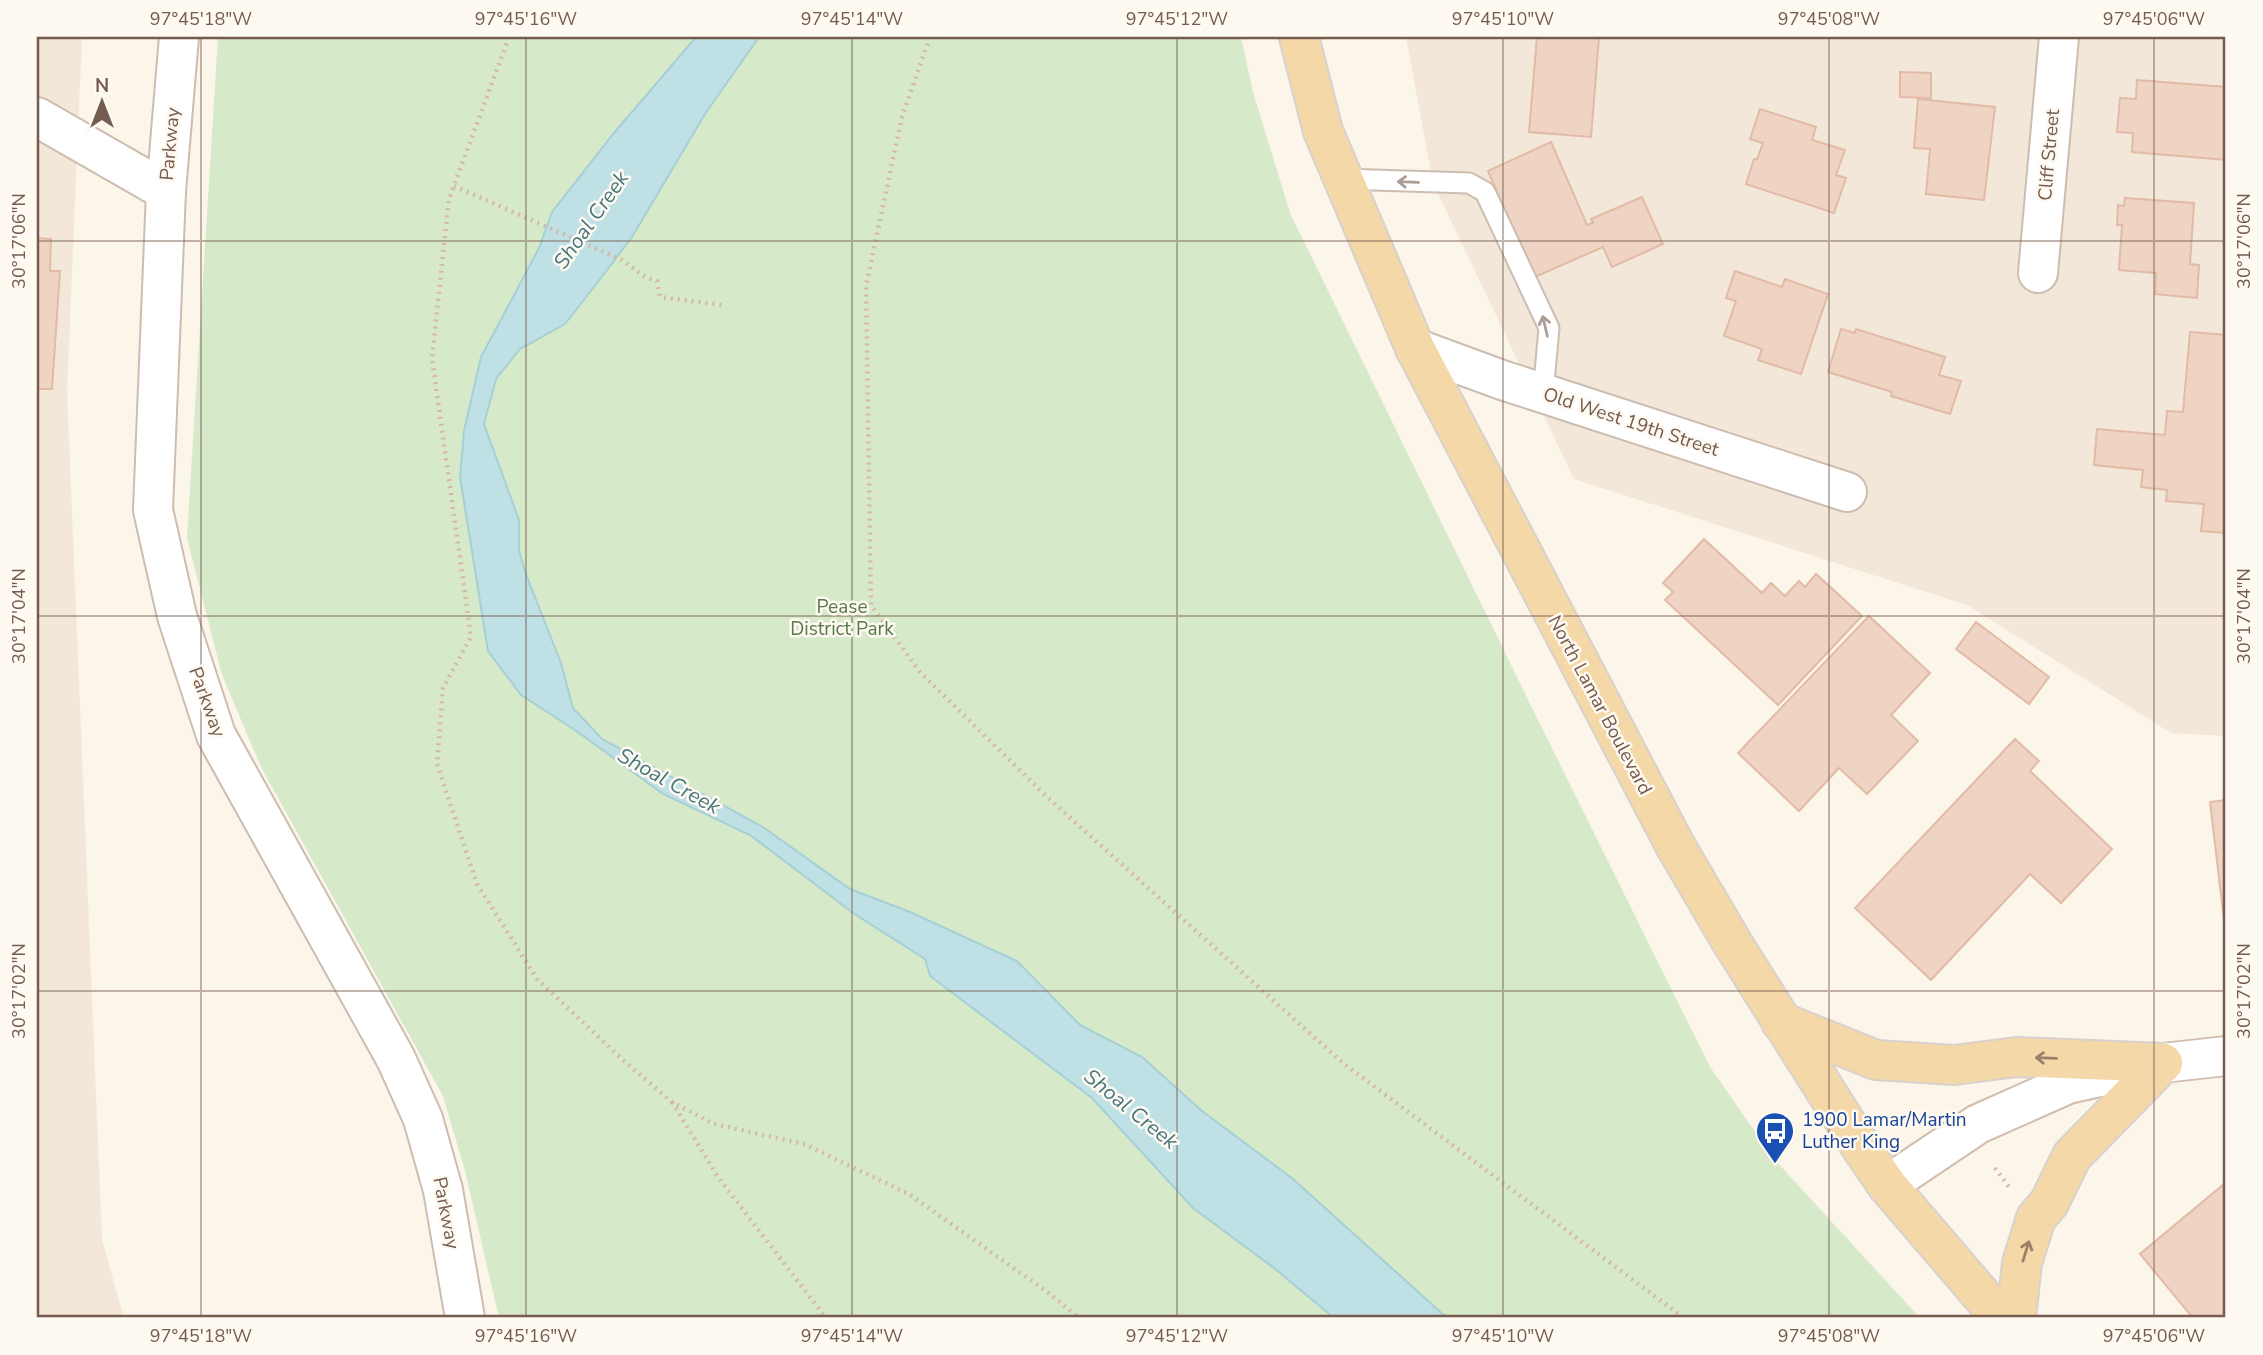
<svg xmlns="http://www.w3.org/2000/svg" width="2263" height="1355" font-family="'Nunito Sans',sans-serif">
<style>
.residential{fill:#f3e7d9}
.green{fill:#d6e9c9}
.water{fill:#bfe0e5;stroke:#a6cfd6;stroke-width:2}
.building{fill:#efd4c4;stroke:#e1bba5;stroke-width:2}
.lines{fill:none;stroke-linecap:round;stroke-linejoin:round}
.lane-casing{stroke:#cdbdb1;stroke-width:23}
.street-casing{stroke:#cdbdb1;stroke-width:42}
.secondary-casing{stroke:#d0bdae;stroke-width:42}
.primary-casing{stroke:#d8d1ce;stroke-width:42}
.path{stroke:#d5b8a6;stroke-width:4.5;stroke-dasharray:2 5;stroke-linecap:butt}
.lane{stroke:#fff;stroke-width:19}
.street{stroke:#fff;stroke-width:38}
.secondary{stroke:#fff;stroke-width:38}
.primary{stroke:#f5d8a7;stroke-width:38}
.oneway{stroke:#ac9d95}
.oneway2{stroke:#9b8169}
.ticks{fill:none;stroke:#755c4f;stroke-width:2;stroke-opacity:0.45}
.labels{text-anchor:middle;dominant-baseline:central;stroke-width:5;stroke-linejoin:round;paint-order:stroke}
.street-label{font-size:19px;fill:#755c4f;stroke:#fef9f1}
.park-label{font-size:19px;fill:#567a47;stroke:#fef9f1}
.transit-label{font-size:19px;fill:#164399;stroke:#fef9f1;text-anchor:start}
.water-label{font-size:21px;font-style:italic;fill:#467780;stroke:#fef9f1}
.neatline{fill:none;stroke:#755c4f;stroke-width:2.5}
.ticks-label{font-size:18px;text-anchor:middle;fill:#755c4f}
</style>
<rect width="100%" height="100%" fill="#fcf5ea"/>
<g class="residential">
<polygon points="37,37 82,37 67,391 102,1240 124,1318 37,1318"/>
<polygon points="1406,37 2226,37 2226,736 2171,733 1967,605 1574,479 1433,183"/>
</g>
<polygon class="green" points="218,37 1241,37 1253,92 1290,213 1536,716 1710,1067 1774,1159 1920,1318 499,1318 465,1171 443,1096 262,769 222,675 187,538"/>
<polygon class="water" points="696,37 759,37 705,114 632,237 604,274 565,324 520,349 496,379 484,424 519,520 519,551 527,577 561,663 573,708 602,739 763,827 850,889 910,912 1017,961 1080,1025 1142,1057 1202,1111 1293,1179 1447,1318 1334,1318 1274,1268 1193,1208 1092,1098 930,976 925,959 853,913 750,835 663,794 575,730 521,695 488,651 460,477 464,431 481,357 539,248 552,212 614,133"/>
<g class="building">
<polygon points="1537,37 1599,37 1591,137 1529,132"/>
<polygon points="1900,72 1931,73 1931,98 1900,97"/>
<polygon points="2137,80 2226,87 2226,160 2132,152 2133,133 2117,132 2120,98 2136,99"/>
<polygon points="1918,99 1995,107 1984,200 1926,194 1930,149 1914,148"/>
<polygon points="1760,109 1816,127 1812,140 1845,150 1836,175 1846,178 1834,213 1746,184 1754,159 1757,159 1763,143 1750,139"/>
<polygon points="1551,142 1587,225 1593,223 1591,219 1642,197 1663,244 1612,267 1603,247 1535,277 1507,215 1501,219 1491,198 1498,194 1488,171"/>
<polygon points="2125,198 2194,203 2190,264 2199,265 2197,298 2155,294 2156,273 2119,270 2122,225 2117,225 2118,205 2124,206"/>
<polygon points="37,238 51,239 50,271 60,271 52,389 37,389"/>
<polygon points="1735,271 1782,287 1785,279 1828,294 1801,374 1758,360 1762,349 1724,336 1736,301 1726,298"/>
<polygon points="1841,329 1855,333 1856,329 1945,357 1939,375 1961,381 1950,414 1891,396 1892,392 1828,372"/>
<polygon points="2190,332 2226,335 2226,533 2201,531 2204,504 2166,501 2167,490 2141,487 2143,470 2094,465 2097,429 2165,435 2167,411 2183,412"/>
<polygon points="1704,539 1762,593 1771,583 1785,596 1799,581 1805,587 1816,574 1862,616 1778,705 1665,600 1673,592 1663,583"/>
<polygon points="1869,616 1930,673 1891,715 1918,741 1867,794 1839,768 1799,811 1738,753"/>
<polygon points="1976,622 2049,677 2029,704 1956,649"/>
<polygon points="2015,739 2039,761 2030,771 2112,849 2061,903 2030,874 1931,980 1855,908"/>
<polygon points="2226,800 2226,937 2210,802"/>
<polygon points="2224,1184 2226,1187 2226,1318 2193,1318 2140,1254"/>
</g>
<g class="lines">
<defs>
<polyline id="lane" points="1342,179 1469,183 1485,192 1549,328 1543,394"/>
<g id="street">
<polyline points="179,37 166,191 153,510 177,616 216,735 396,1059 423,1119 443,1190 465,1318"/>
<polyline points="37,117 166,191"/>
<polyline points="2038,273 2059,37"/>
<polyline points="1415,348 1502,380 1847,492"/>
</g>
<polyline id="secondary" points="1887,1185 1978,1124 2068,1084 2163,1063 2226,1056"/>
<g id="primary">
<polyline points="1299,37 1323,131 1415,348 1676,847 1733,944 1863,1150 1887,1185 2001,1318"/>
<polyline points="1781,1022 1876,1060 1954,1065 2017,1057 2163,1063"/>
<polyline points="2016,1318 2022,1263 2036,1218 2049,1203 2072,1156 2163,1063"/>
</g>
</defs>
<use href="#lane" class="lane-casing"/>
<use href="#street" class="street-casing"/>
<use href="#secondary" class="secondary-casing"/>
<use href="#primary" class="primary-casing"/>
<g class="path">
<polyline points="509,37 449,199 432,358 471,637 443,688 437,764 477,884 537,979 624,1061 672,1102 714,1124 804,1144 909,1194 1050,1294 1079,1318"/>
<polyline points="930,37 902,117 866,286 871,605 920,672 1047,797 1344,1064 1684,1318"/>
<polyline points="454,186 622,260 645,277 657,281 660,297 722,305"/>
<polyline points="672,1102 718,1177 826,1318"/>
<polyline points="1995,1168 2009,1187"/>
</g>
<use href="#lane" class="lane"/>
<use href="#street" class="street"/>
<use href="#secondary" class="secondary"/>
<use href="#primary" class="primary"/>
</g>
<defs><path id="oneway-shaft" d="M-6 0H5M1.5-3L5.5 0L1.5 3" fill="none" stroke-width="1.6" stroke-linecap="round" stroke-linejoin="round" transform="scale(1.75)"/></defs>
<g class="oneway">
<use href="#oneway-shaft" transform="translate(1408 182) rotate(-178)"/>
<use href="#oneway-shaft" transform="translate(1545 326) rotate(-103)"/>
</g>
<g class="oneway2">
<use href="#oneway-shaft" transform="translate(2046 1058) rotate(-178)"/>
<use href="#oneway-shaft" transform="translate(2026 1251) rotate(-73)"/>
</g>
<path class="ticks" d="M201 37V1318M526 37V1318M852 37V1318M1177 37V1318M1503 37V1318M1829 37V1318M2154 37V1318M37 241H2226M37 616H2226M37 991H2226"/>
<defs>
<symbol id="bus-pin" viewBox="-11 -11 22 30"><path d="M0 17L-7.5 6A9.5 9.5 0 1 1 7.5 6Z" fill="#1a4fb4" stroke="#fef9f1"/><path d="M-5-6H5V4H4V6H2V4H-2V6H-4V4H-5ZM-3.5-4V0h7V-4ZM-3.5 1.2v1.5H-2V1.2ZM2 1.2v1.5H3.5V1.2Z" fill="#fff"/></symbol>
</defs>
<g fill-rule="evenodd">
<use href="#bus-pin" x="1753" y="1109" width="44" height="60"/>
</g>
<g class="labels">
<g class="street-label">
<text transform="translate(170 144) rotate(-85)">Parkway</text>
<text transform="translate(2049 155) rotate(-85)">Cliff Street</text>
<text transform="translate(1631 422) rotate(18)">Old West 19th Street</text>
<text transform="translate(207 702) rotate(70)">Parkway</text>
<text transform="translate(1600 705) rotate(62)">North Lamar Boulevard</text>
<text transform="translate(446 1213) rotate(79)">Parkway</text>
</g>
<g class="park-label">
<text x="842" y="607">Pease<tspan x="842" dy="22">District Park</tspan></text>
</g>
<g class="transit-label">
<text x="1802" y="1120">1900 Lamar/Martin<tspan x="1802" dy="22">Luther King</tspan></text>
</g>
<g class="water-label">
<text transform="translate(591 220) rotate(-55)">Shoal Creek</text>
<text transform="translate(669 781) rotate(29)">Shoal Creek</text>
<text transform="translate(1131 1109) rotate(39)">Shoal Creek</text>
</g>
</g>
<rect width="2263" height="1355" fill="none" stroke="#fef9f1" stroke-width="77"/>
<g transform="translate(102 102)" stroke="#fef9f1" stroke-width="5" paint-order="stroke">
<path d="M0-5L12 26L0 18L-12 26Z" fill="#755c4f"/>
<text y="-10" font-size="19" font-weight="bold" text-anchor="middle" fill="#755c4f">N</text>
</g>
<rect x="38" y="38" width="2186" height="1278" class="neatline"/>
<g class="ticks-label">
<text x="201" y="25">97°45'18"W</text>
<text x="526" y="25">97°45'16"W</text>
<text x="852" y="25">97°45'14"W</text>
<text x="1177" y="25">97°45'12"W</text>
<text x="1503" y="25">97°45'10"W</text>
<text x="1829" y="25">97°45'08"W</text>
<text x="2154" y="25">97°45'06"W</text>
<text transform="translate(19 241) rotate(-90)" y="6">30°17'06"N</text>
<text transform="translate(2244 241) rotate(-90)" y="6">30°17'06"N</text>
<text transform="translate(19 616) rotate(-90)" y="6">30°17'04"N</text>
<text transform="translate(2244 616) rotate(-90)" y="6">30°17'04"N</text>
<text transform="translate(19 991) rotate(-90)" y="6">30°17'02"N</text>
<text transform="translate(2244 991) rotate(-90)" y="6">30°17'02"N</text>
<text x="201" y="1342">97°45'18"W</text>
<text x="526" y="1342">97°45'16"W</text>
<text x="852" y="1342">97°45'14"W</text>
<text x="1177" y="1342">97°45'12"W</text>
<text x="1503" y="1342">97°45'10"W</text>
<text x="1829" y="1342">97°45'08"W</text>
<text x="2154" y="1342">97°45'06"W</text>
</g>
</svg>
